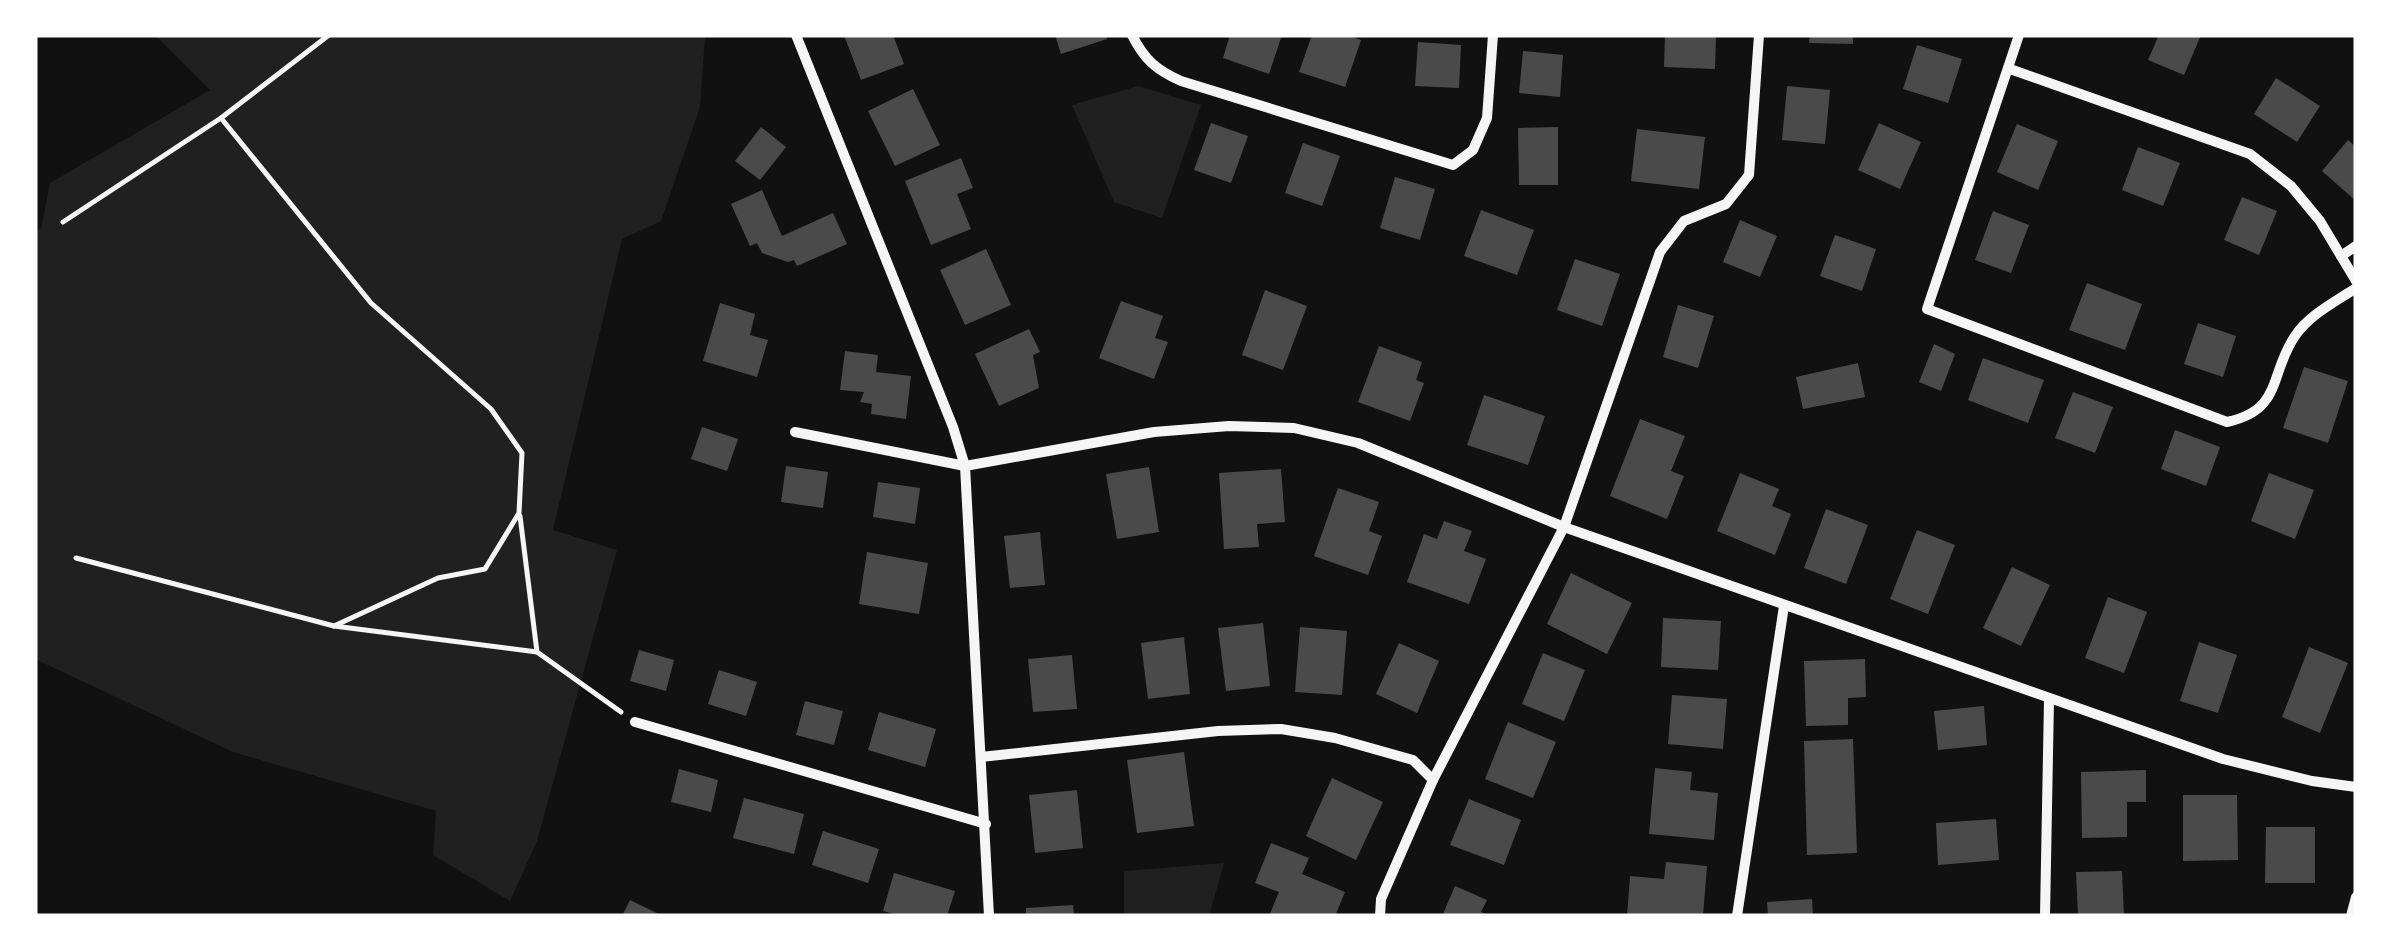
<svg xmlns="http://www.w3.org/2000/svg" width="2391" height="951" font-family="Commissioner,sans-serif">
<style>
.green{fill:#202020}
.building{fill:#4a4a4a}
.lines{fill:none;stroke-linecap:round;stroke-linejoin:round}
.path{stroke:#f5f5f5;stroke-width:5}
.minor{stroke:#f5f5f5;stroke-width:10}
</style>
<rect width="100%" height="100%" fill="#111"/>
<g class="green">
<polygon points="155,35 709,35 705,37 700,107 661,221 622,239 553,530 617,550 537,841 510,901 433,855 436,811 233,752 35,659 35,231 41,229 50,183 210,90"/>
<polygon points="1138,86 1201,105 1162,218 1114,202 1072,105"/>
<polygon points="1224,863 1209,916 1124,916 1124,871"/>
</g>
<g class="building">
<polygon points="844,35 893,35 904,64 861,80"/>
<polygon points="1055,35 1106,35 1107,39 1061,54"/>
<polygon points="1230,35 1282,35 1269,74 1223,58"/>
<polygon points="1312,35 1347,35 1361,40 1345,87 1299,72"/>
<polygon points="1665,35 1716,35 1715,69 1664,67"/>
<polygon points="1810,35 1853,35 1853,44 1809,43"/>
<polygon points="2159,35 2201,35 2184,75 2148,60"/>
<polygon points="1418,42 1461,45 1459,88 1415,86"/>
<polygon points="1917,45 1962,59 1948,103 1903,89"/>
<polygon points="1523,51 1563,55 1560,97 1519,93"/>
<polygon points="2276,78 2320,106 2297,142 2254,114"/>
<polygon points="1787,86 1830,90 1825,144 1782,140"/>
<polygon points="913,89 940,145 895,166 868,111"/>
<polygon points="1211,123 1248,136 1231,183 1194,170"/>
<polygon points="1879,123 1921,142 1900,189 1858,170"/>
<polygon points="2017,124 2058,141 2038,190 1997,172"/>
<polygon points="761,127 786,147 760,180 735,161"/>
<polygon points="1558,127 1558,185 1519,185 1518,128"/>
<polygon points="1637,129 1705,137 1699,189 1631,181"/>
<polygon points="2348,140 2356,147 2356,201 2322,171"/>
<polygon points="1303,143 1340,156 1322,206 1285,193"/>
<polygon points="2138,147 2180,163 2163,206 2122,190"/>
<polygon points="961,158 973,188 957,194 971,229 931,245 905,181"/>
<polygon points="1395,177 1435,189 1420,240 1380,228"/>
<polygon points="762,190 782,236 833,213 847,244 797,266 794,260 788,262 762,253 757,243 750,246 731,204"/>
<polygon points="2242,197 2277,211 2259,255 2224,240"/>
<polygon points="1481,210 1534,230 1517,275 1464,256"/>
<polygon points="1993,211 2029,225 2011,273 1975,260"/>
<polygon points="1740,220 1777,236 1760,277 1723,262"/>
<polygon points="1835,235 1876,249 1862,291 1820,276"/>
<polygon points="986,249 1011,305 965,325 940,270"/>
<polygon points="1575,259 1620,274 1602,326 1557,310"/>
<polygon points="2087,283 2142,304 2125,350 2069,330"/>
<polygon points="1265,290 1307,306 1283,370 1242,355"/>
<polygon points="1121,301 1163,316 1155,338 1168,342 1154,379 1099,358"/>
<polygon points="720,303 755,314 750,335 768,340 757,377 703,361"/>
<polygon points="1678,305 1714,316 1698,368 1663,357"/>
<polygon points="2198,323 2236,336 2223,377 2184,364"/>
<polygon points="1029,329 1040,352 1033,355 1039,388 999,406 975,354"/>
<polygon points="1934,344 1955,354 1941,391 1919,382"/>
<polygon points="1379,346 1422,362 1416,380 1424,383 1410,421 1358,402"/>
<polygon points="845,351 878,355 876,372 911,376 906,419 871,414 872,404 860,402 864,392 840,390"/>
<polygon points="1983,358 2044,380 2028,423 1968,400"/>
<polygon points="1858,363 1865,397 1803,409 1796,377"/>
<polygon points="2304,367 2348,381 2328,443 2283,428"/>
<polygon points="2073,392 2113,407 2095,453 2055,438"/>
<polygon points="1484,395 1545,416 1528,465 1467,445"/>
<polygon points="1640,419 1685,436 1671,471 1684,476 1667,519 1610,496"/>
<polygon points="702,427 738,439 727,471 691,459"/>
<polygon points="2175,430 2220,447 2206,486 2161,469"/>
<polygon points="786,466 828,472 823,508 781,502"/>
<polygon points="1149,467 1159,532 1117,539 1106,474"/>
<polygon points="1281,469 1285,522 1257,524 1259,547 1224,549 1219,473"/>
<polygon points="1740,473 1779,489 1772,506 1791,514 1775,555 1717,531"/>
<polygon points="2269,473 2314,490 2295,539 2251,521"/>
<polygon points="878,482 920,488 915,524 873,517"/>
<polygon points="1338,488 1379,502 1369,531 1382,536 1368,575 1314,556"/>
<polygon points="1826,509 1868,525 1846,584 1804,568"/>
<polygon points="1444,521 1472,531 1464,551 1486,559 1469,604 1407,582 1424,534 1437,539"/>
<polygon points="1917,530 1955,545 1928,614 1890,599"/>
<polygon points="1040,532 1045,585 1010,588 1004,536"/>
<polygon points="867,552 928,563 919,614 859,604"/>
<polygon points="2012,567 2050,585 2021,646 1983,628"/>
<polygon points="1571,573 1632,603 1607,654 1547,624"/>
<polygon points="2108,597 2147,612 2124,673 2085,658"/>
<polygon points="1663,618 1721,621 1718,670 1661,667"/>
<polygon points="1263,623 1270,686 1226,691 1218,628"/>
<polygon points="1300,627 1347,631 1342,695 1295,692"/>
<polygon points="1184,637 1190,694 1148,699 1141,643"/>
<polygon points="2199,642 2237,655 2218,713 2180,701"/>
<polygon points="1399,643 1439,661 1417,713 1376,694"/>
<polygon points="2309,647 2348,663 2320,733 2282,717"/>
<polygon points="639,650 674,660 666,691 630,681"/>
<polygon points="1543,653 1585,670 1564,721 1522,704"/>
<polygon points="1072,655 1077,709 1033,712 1028,659"/>
<polygon points="1865,659 1866,697 1848,698 1848,725 1806,726 1804,661"/>
<polygon points="719,670 757,682 746,716 708,704"/>
<polygon points="1672,695 1727,699 1723,749 1668,744"/>
<polygon points="805,701 843,711 834,745 796,735"/>
<polygon points="1984,706 1987,745 1938,750 1934,711"/>
<polygon points="879,712 936,729 925,767 868,750"/>
<polygon points="1508,722 1556,742 1533,798 1485,779"/>
<polygon points="1853,739 1857,853 1807,855 1804,741"/>
<polygon points="1184,752 1194,826 1137,833 1127,760"/>
<polygon points="1655,768 1692,772 1690,790 1718,793 1714,840 1649,834"/>
<polygon points="679,769 718,780 711,812 671,802"/>
<polygon points="2146,770 2146,802 2127,802 2127,837 2082,838 2081,772"/>
<polygon points="1332,778 1383,802 1356,860 1306,836"/>
<polygon points="1077,790 1083,848 1035,853 1029,795"/>
<polygon points="2183,795 2237,795 2238,860 2183,861"/>
<polygon points="744,798 804,814 794,854 733,838"/>
<polygon points="1469,799 1521,820 1504,865 1450,845"/>
<polygon points="1996,819 1999,860 1938,865 1936,823"/>
<polygon points="2266,827 2315,827 2315,883 2265,883"/>
<polygon points="823,831 879,849 868,883 812,865"/>
<polygon points="1271,843 1309,858 1302,874 1345,892 1335,916 1269,916 1279,892 1255,883"/>
<polygon points="1666,862 1707,866 1703,916 1627,916 1630,876 1664,879"/>
<polygon points="2122,871 2124,916 2078,916 2076,872"/>
<polygon points="894,873 955,891 947,916 902,916 883,911"/>
<polygon points="1455,886 1487,900 1481,912 1491,916 1442,916"/>
<polygon points="1812,899 1813,916 1768,916 1767,902"/>
<polygon points="630,900 663,916 622,916"/>
<polygon points="1073,905 1074,916 1026,916 1026,908"/>
</g>
<g class="lines">
<g class="path">
<polyline points="329,35 221,118 371,303 491,409 522,453 519,513 485,569 438,578 334,626"/>
<polyline points="63,222 221,118"/>
<polyline points="520,516 537,652"/>
<polyline points="76,558 334,626 537,652 621,712"/>
</g>
<g class="minor">
<path d="M1132 35C1144 59 1156 70 1181 81L1453 165 1473 150 1487 118 1493 35"/>
<path d="M2019 35 1927 309 2227 422C2283 410 2269 374 2295 336 2309 315 2335 302 2356 288"/>
<polyline points="2010,69 2250,154 2291,186 2320,221 2341,256 2356,246"/>
<polyline points="2341,256 2356,281"/>
<polyline points="795,432 965,466 953,427 796,35"/>
<polyline points="635,722 986,824"/>
<polyline points="981,757 1218,731 1281,729 1335,738 1413,760 1433,780"/>
<polyline points="989,916 965,466 1154,432 1229,426 1294,428 1358,443 1564,527 2223,759 2312,781 2356,787"/>
<polyline points="1380,916 1381,899 1433,780 1564,527 1660,252 1684,221 1726,204 1749,175 1759,35"/>
<polyline points="1737,916 1784,606"/>
<polyline points="2045,916 2049,700"/>
<polyline points="2351,916 2356,897"/>
</g>
</g>
<rect width="2391" height="951" fill="none" stroke="#ffffff" stroke-width="75"/>
</svg>
